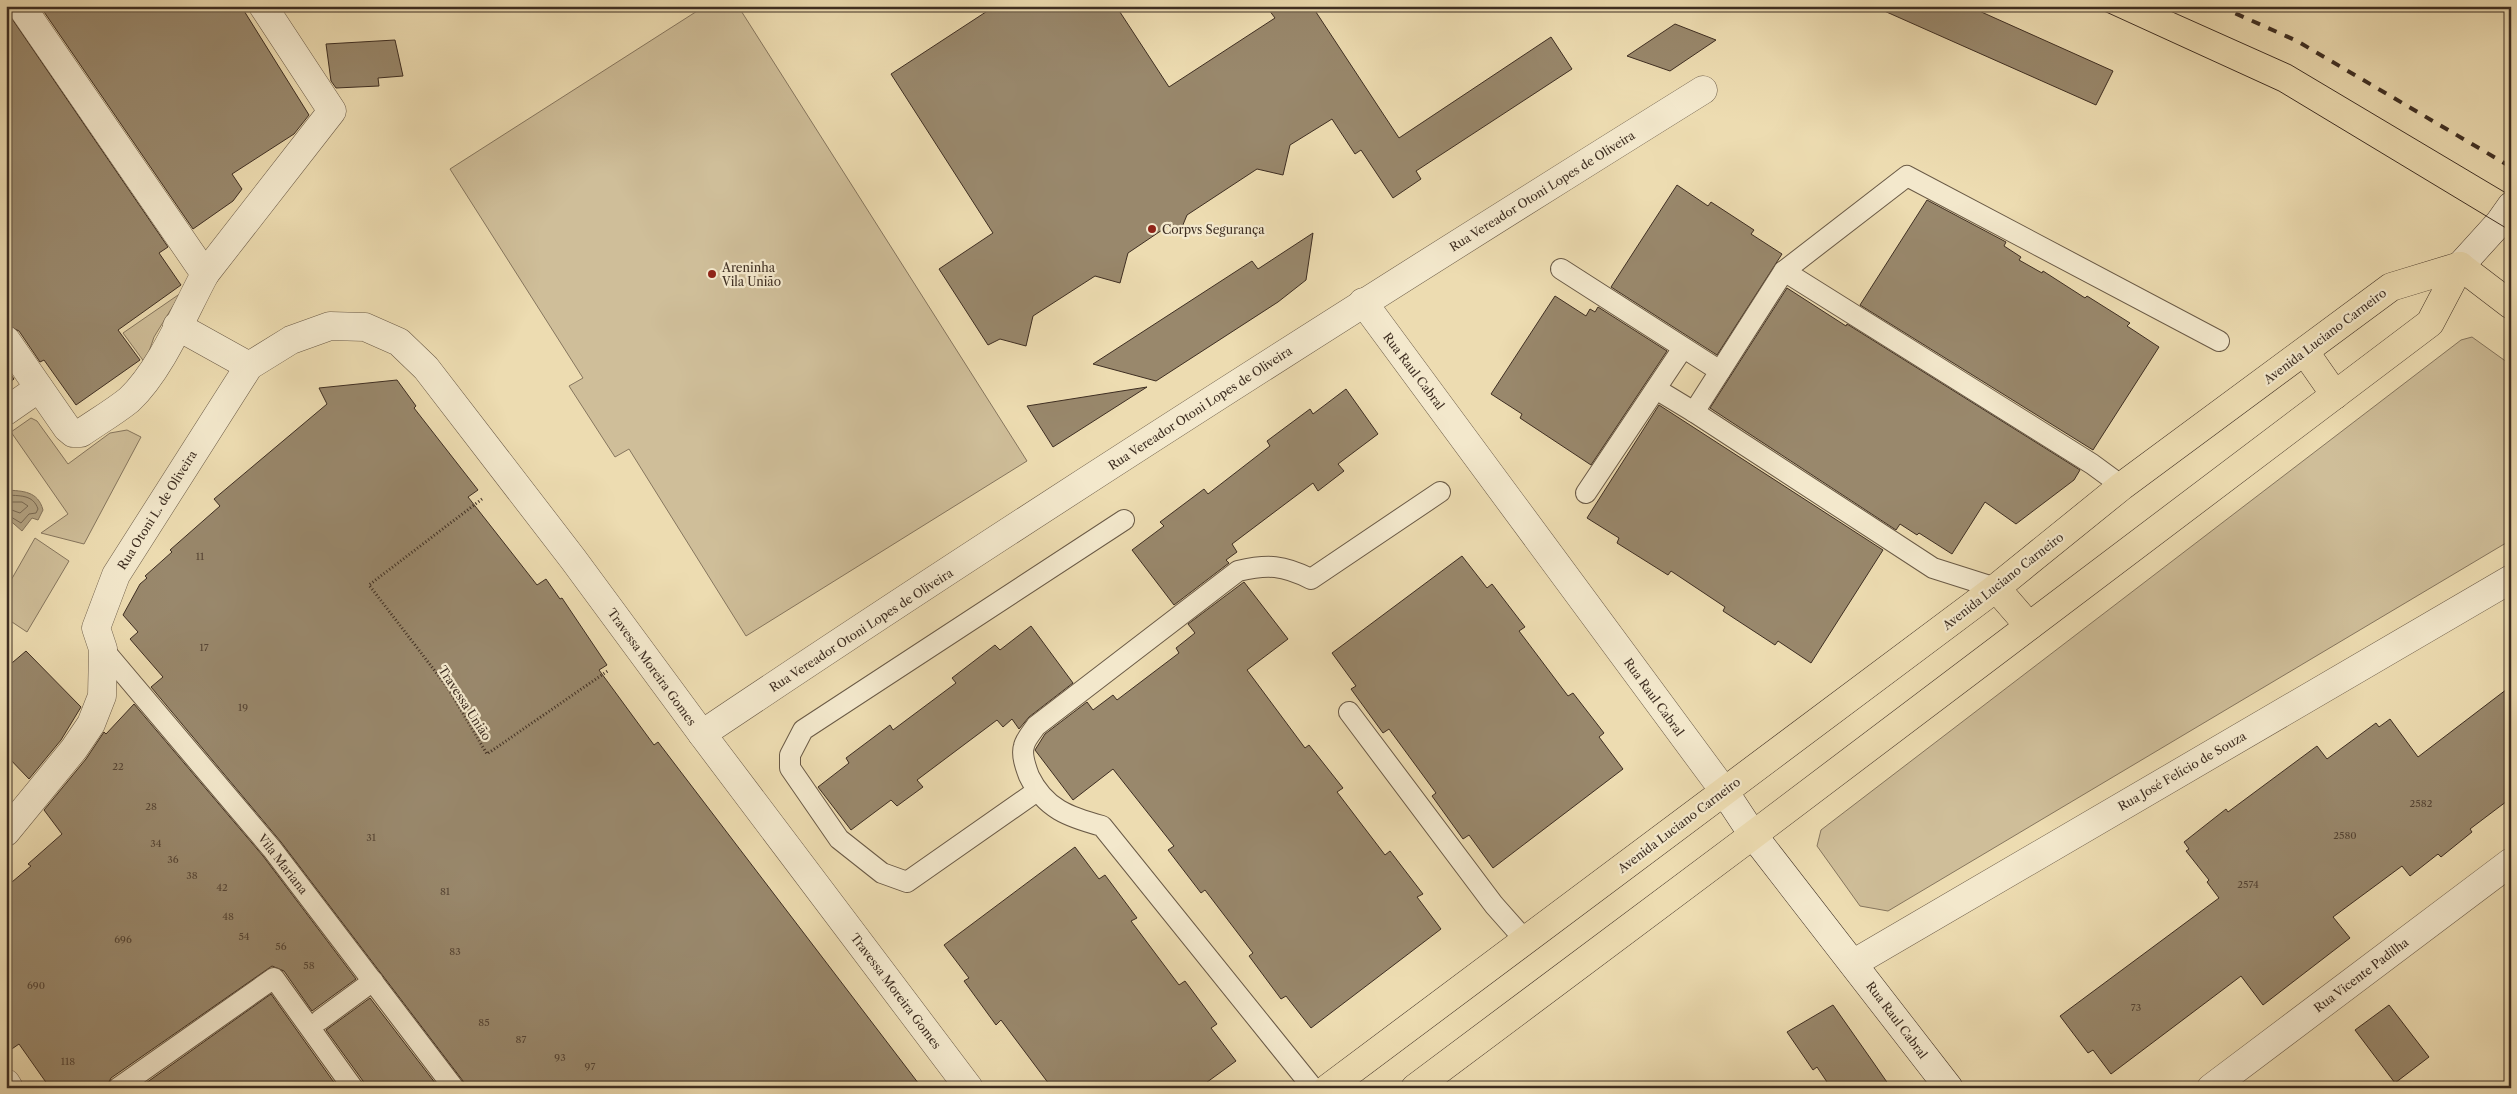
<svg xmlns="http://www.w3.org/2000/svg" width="2517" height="1094" font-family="'Libre Caslon Text',serif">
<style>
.green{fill:#cfbe99;stroke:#86765e}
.water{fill:#b2a180;stroke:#84735a}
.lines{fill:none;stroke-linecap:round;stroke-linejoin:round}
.shore{stroke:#786851;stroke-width:1}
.building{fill:#99886c;stroke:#3e2e22}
.lane-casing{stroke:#6a5a46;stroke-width:22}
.street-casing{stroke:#6a5a46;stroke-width:29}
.secondary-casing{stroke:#3e2e22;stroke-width:29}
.primary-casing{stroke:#3e2e22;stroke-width:29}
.path{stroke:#3e2e22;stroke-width:3;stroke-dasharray:1 2.5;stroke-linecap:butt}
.lane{stroke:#f3e8cc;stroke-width:20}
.street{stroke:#f3e8cc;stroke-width:28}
.secondary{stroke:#f3e8cc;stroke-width:28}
.primary{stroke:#eddcb1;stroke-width:28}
.tram{stroke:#3e2e22;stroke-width:1}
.rail{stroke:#3e2e22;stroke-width:4;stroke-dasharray:9 9;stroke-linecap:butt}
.poi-dot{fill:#8f2418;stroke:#f3e8cc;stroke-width:2}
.labels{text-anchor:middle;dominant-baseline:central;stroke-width:4.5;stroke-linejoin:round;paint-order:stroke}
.number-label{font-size:10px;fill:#554434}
.street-label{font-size:12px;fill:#3e2e22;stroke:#f3e8cc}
.poi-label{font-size:12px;fill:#3e2e22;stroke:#f3e8cc;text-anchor:start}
</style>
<rect width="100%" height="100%" fill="#eddcb1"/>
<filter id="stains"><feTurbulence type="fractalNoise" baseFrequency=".004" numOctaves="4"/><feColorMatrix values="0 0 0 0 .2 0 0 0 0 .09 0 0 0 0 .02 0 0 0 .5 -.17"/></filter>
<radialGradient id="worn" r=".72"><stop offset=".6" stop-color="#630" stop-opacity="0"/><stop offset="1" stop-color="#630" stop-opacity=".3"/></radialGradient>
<g class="green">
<polygon points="705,6 738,6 1027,461 746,636 629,449 615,457 569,386 583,378 450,169"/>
<polygon points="181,293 154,337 145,363 123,333"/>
<polygon points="2472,337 2511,365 2511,540 1888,911 1860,906 1817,846 1821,830 2461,340"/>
<polygon points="31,418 37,421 68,464 110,433 127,430 141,437 84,544 41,533 68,514 11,432"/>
<polygon points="35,538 69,561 27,632 6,618 6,589"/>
</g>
<path class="water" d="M6 490C23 491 38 491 43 510L38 520 32 518 22 531 6 517Z"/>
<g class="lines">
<g class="shore">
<path d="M6 495C19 496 33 494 38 509L36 513 29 514 21 523 6 514"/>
<polyline points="6,502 22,502 28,506 20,513 6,508"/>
</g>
</g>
<g class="building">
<polygon points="40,6 241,6 309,115 294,134 232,174 242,189 233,201 193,229"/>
<polygon points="995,6 1116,6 1169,87 1275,18 1266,6 1312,6 1399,138 1551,37 1572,69 1416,171 1421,179 1393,198 1361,150 1355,154 1332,119 1290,145 1283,175 1257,169 1187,215 1180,232 1168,226 1128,253 1120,283 1095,276 1033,316 1026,346 1000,339 988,345 939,269 993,233 891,74"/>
<polygon points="1873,6 1968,6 2113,71 2096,105"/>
<polygon points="6,10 168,247 159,253 181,285 118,330 140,360 76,405 44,360 40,362 19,331 6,325"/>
<polygon points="1675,24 1716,40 1670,71 1627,56"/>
<polygon points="395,40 403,76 378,78 379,86 336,88 331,81 326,44"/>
<polygon points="1677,185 1708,206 1711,202 1754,230 1751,234 1782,254 1717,355 1611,287"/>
<polygon points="1927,200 2006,242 2004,246 2021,257 2019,260 2042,273 2043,271 2085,298 2087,296 2130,323 2127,326 2159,347 2093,450 1860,305"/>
<polygon points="1313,233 1306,280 1278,302 1156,381 1093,364 1252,261 1258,269"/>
<polygon points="1787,288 1846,326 1847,324 2080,470 2074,480 2016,524 1985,502 1952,554 1919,533 1917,535 1900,524 1896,530 1710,408"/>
<polygon points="1555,296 1586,316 1590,309 1595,312 1598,307 1667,351 1591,465 1520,418 1522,414 1491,394"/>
<polygon points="6,368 14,379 6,385"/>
<polygon points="397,380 416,406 414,408 478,490 468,497 537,585 546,579 560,599 562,598 607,665 599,670 654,745 658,742 922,1088 466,1088 463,1081 281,842 151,687 163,677 130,639 138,632 123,615 140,584 147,578 145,576 172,552 170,550 220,506 214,499 327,404 319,388"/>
<polygon points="1147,387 1053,447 1027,406"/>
<polygon points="1346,389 1378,434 1338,464 1344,471 1318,491 1313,483 1232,544 1237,552 1226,560 1229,563 1174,605 1132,550 1164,526 1160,522 1204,489 1208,494 1270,446 1267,441 1310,409 1313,414"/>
<polygon points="1659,405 1883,550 1811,663 1778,641 1775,645 1723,611 1725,607 1671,571 1668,575 1617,543 1619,538 1587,518"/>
<polygon points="1462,556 1487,588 1492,584 1525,627 1519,631 1568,696 1573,693 1604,733 1599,737 1623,769 1493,868 1469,835 1463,839 1432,796 1436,793 1389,729 1383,733 1351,689 1356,686 1332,653"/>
<polygon points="1244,582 1288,639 1247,670 1305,748 1309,745 1343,788 1337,792 1385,855 1390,851 1423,894 1417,897 1441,929 1311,1028 1286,996 1281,999 1249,956 1253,953 1205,890 1201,893 1168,850 1174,846 1113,769 1073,800 1035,750 1045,734 1087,702 1093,710 1113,695 1117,700 1179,653 1176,648 1195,633 1188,624"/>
<polygon points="1031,626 1073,683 1029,717 1019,729 1012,719 1003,727 997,720 917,780 923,787 897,806 891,800 851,830 818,787 849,763 846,758 890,725 893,730 956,683 952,678 995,645 1000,650"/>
<polygon points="26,651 81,707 61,740 29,779 6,755 6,668"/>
<polygon points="2511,686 2511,798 2470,829 2472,832 2441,857 2438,854 2410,876 2402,866 2333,917 2350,938 2263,1005 2241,976 2111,1074 2093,1050 2088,1053 2060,1016 2219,898 2207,882 2209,880 2186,851 2189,849 2184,842 2226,809 2228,812 2317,746 2327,759 2376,723 2379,727 2390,719 2418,757"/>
<polygon points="134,704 263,856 356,979 312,1011 284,971 272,966 111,1078 106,1088 50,1088 19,1044 6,1053 6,887 31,866 28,864 62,834 44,810 86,759 104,732 106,734"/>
<polygon points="1075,847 1099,879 1105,875 1137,918 1131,921 1179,985 1185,981 1217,1024 1211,1028 1236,1061 1199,1088 1052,1088 1001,1020 996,1025 964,981 969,978 944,945"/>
<polygon points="271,994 338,1088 139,1088"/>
<polygon points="370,998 439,1088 365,1088 363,1081 326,1030"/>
<polygon points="1833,1005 1873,1062 1891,1088 1831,1088 1817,1067 1813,1070 1787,1032"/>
<polygon points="2389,1005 2429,1057 2395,1083 2355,1030"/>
</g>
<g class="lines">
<defs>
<g id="lane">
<polyline points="1561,269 1720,371"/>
<polyline points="1656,389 1694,412 1933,568 1996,588"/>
<polyline points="1694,412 1784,271"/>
<polyline points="2122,486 2092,464 1784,271 1907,176 2219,341"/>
<polyline points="1586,493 1683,348"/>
<polyline points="103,649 272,849 454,1088"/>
<polyline points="1349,712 1494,905 1525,940"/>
<polyline points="1037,791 907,882 882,873 839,839 790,768 790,755 803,730 1124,520"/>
<polyline points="320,1020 373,981"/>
<polyline points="118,1088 274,978 353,1088"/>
<path d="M1313 1088 1102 826C1069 817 1045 809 1029 776 1026 768 1021 755 1024 746 1025 740 1032 732 1036 726L1238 571C1268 564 1283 565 1311 579L1440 492"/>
</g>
<g id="street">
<polyline points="205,274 332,111 263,6"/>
<polyline points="1363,302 1724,791"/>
<polyline points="177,326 249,366"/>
<path d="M6 340 67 428 73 433H81C97 422 114 412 129 400 161 370 184 313 205 274L21 6"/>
<polyline points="6,411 39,388"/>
<path d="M702 734C1031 513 1366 300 1703 90"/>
<polyline points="6,832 74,749 91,724 102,696 103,649 96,628 116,575 249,366 291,340 330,326 365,327 399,342 426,368 573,559 702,734 969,1088"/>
<polyline points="1854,963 2511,579"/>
<polyline points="6,1083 9,1088"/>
<polyline points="2211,1088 2511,862"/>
</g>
<g id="secondary">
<polyline points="2460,266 2499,223 2511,206"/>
<polyline points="1724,791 1753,835 1949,1088"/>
</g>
<g id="primary">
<polyline points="2460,266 2511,305"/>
<polyline points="2305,352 2335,395"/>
<polyline points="1996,588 2029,626"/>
<polyline points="1328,1088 1996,588 2122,486 2391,287 2460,266"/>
<polyline points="1415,1088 1753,835 2430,323 2460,266"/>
</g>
</defs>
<use href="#lane" class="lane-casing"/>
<use href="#street" class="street-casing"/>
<use href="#secondary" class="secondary-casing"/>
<use href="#primary" class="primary-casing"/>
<polyline class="path" points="482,499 369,585 448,688 487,754 609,670"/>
<use href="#lane" class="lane"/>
<use href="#street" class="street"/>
<use href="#secondary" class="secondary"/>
<use href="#primary" class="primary"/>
<g class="tram">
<polyline points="2093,6 2279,91 2511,231"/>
<polyline points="2159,6 2291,65 2511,196"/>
</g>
<polyline class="rail" points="2219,6 2297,41 2511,167"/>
</g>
<g class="poi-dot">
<circle cx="1152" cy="229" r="5"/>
<circle cx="712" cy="274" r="5"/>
</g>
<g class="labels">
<g class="number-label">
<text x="200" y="556">11</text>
<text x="204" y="647">17</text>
<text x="243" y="707">19</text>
<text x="118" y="766">22</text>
<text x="2421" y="803">2582</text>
<text x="151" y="806">28</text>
<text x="2345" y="835">2580</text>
<text x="371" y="837">31</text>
<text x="156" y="843">34</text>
<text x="173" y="859">36</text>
<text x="192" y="875">38</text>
<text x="2248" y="884">2574</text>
<text x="222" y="887">42</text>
<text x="445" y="891">81</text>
<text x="228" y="916">48</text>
<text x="244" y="936">54</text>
<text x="123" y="939">696</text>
<text x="281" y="946">56</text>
<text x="455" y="951">83</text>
<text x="309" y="965">58</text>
<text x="36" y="985">690</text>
<text x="2136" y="1007">73</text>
<text x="484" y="1022">85</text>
<text x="521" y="1039">87</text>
<text x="560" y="1057">93</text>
<text x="68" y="1061">118</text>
<text x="590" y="1066">97</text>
</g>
<g class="street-label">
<text transform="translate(1542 191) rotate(-32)">Rua Vereador Otoni Lopes de Oliveira</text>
<text transform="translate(2325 336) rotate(-37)">Avenida Luciano Carneiro</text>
<text transform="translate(1414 371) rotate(53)">Rua Raul Cabral</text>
<text transform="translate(1200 408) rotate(-33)">Rua Vereador Otoni Lopes de Oliveira</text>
<text transform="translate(157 510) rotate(-58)">Rua Otoni L. de Oliveira</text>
<text transform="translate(2003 581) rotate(-38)">Avenida Luciano Carneiro</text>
<text transform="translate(861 630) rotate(-33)">Rua Vereador Otoni Lopes de Oliveira</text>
<text transform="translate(652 667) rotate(54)">Travessa Moreira Gomes</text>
<text transform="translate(1654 697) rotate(54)">Rua Raul Cabral</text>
<text transform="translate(465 703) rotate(57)">Travessa União</text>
<text transform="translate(2182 771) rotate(-30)">Rua José Felício de Souza</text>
<text transform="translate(1679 825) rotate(-37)">Avenida Luciano Carneiro</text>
<text transform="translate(283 864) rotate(52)">Vila Mariana</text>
<text transform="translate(2361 975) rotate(-37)">Rua Vicente Padilha</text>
<text transform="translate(896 991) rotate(53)">Travessa Moreira Gomes</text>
<text transform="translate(1897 1020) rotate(53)">Rua Raul Cabral</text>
</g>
<g class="poi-label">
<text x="1162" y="229">Corpvs Segurança</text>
<text x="722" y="267">Areninha<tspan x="722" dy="14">Vila União</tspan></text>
</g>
</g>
<rect width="2517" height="1094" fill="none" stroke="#eddcb1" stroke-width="25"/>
<rect x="8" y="8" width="2502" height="1079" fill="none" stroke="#3e2e22" stroke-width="2.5"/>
<rect x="12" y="12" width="2492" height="1069" fill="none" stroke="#3e2e22"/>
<rect width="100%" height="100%" filter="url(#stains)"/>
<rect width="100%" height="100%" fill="url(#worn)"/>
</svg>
